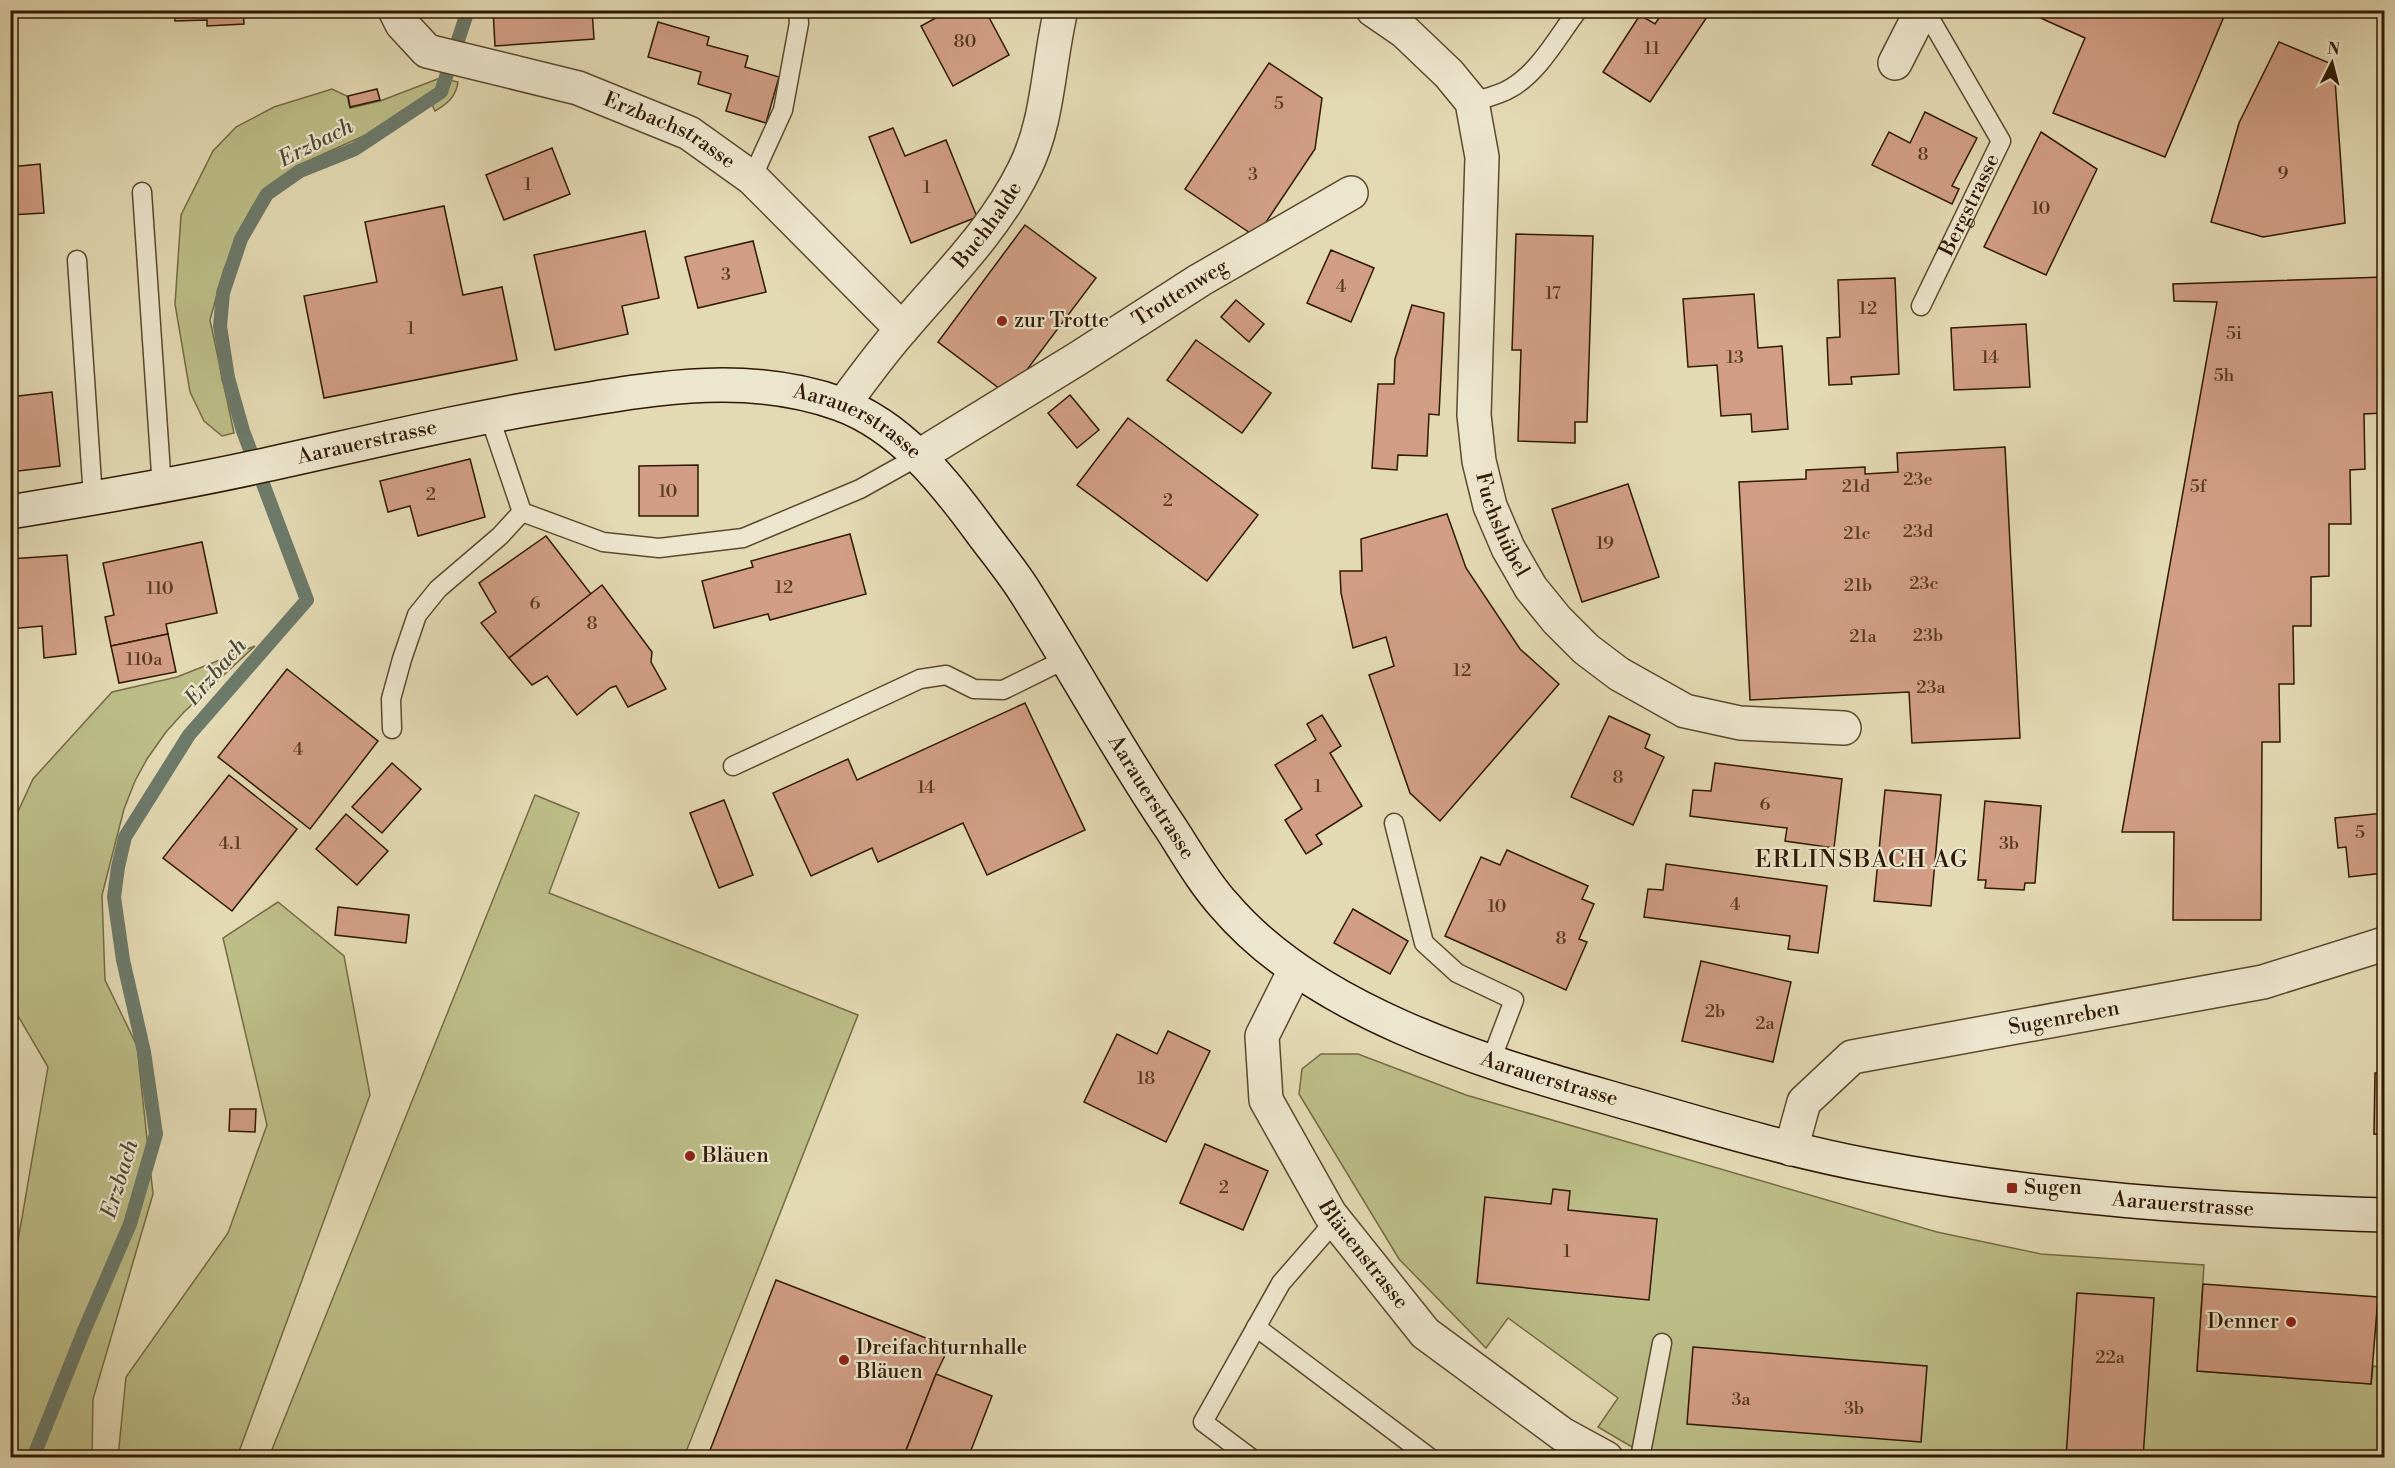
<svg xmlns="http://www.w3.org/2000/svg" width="2395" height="1468" font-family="'Libre Bodoni',serif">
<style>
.green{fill:#bcbd87;stroke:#756b44;stroke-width:1.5}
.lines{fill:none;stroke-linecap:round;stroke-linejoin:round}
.stream{stroke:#6c7a6a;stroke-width:14}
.building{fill:#d19e85;stroke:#2e1900;stroke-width:1.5}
.service-casing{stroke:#5b492d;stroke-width:21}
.minor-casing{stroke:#5b492d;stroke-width:36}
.secondary-casing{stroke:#2e1900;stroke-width:36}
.service{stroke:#ede6ce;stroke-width:18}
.minor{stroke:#ede6ce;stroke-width:33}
.secondary{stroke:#ede6ce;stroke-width:33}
.poi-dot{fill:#8f2418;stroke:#ede6ce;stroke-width:2}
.labels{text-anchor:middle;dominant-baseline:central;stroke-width:4.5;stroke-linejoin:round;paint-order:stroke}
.number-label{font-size:18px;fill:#573a21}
.street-label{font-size:21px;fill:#2e1900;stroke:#ede6ce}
.poi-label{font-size:21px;fill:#2e1900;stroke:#ede6ce;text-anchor:start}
.water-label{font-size:22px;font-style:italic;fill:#4d4935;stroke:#ede6ce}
.quarter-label{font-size:24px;letter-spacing:1.5px;fill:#2e1900;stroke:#ede6ce}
</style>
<rect width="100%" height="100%" fill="#e3d9b3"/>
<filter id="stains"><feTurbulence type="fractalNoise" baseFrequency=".00333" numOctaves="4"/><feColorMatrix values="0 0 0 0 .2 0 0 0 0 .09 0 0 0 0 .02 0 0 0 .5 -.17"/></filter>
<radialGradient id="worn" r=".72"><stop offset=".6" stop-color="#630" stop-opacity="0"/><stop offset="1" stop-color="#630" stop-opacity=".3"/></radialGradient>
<g class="green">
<path d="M440 78 458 82C456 97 447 104 435 111L432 105 297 166 271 184 251 209 224 269 210 320 234 433 222 436 204 421 190 392 175 304 181 215 213 151 236 127 274 107 332 89 347 96 350 108 380 101Z"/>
<polygon points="255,646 184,712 166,732 147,759 135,781 124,809 102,895 105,980 137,1046 153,1194 93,1399 92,1457 11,1457 11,1270 14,1264 48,1067 14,1009 11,827 33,779 112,692 177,677"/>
<polygon points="535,795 579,813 549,893 858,1015 684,1457 336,1458 328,1455 327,1458 269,1457"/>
<polygon points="278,902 344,956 370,1095 237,1457 118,1457 126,1377 228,1233 267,1125 223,938"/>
<polygon points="1321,1054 1358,1054 1466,1095 1937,1232 2041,1254 2204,1265 2197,1371 2371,1384 2373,1366 2384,1368 2384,1457 1649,1457 1598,1427 1618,1398 1508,1318 1486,1348 1399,1259 1299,1094 1302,1069"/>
</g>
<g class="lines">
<polyline class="stream" points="33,1458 83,1333 130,1224 156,1134 144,1052 123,960 114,897 118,867 125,837 189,735 307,600 243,431 228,378 220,326 223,293 241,239 267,194 300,171 355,149 441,92 468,10"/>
</g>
<g class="building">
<polygon points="174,10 243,10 244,24 207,26 207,20 175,21"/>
<polygon points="493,10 592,10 594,39 495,46"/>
<polygon points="950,10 985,10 1009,55 953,86 921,26"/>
<polygon points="1664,10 1711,11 1650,102 1603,72 1640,15 1655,24"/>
<polygon points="2023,10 2217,10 2225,14 2165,157 2053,113 2085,38"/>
<polygon points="658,22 709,37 707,45 748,56 745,67 779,77 766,123 726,111 731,94 698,84 701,72 648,57"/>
<polygon points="2279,42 2334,65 2345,223 2263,237 2211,222 2239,123"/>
<polygon points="1269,63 1322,98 1315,149 1256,237 1185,189"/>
<polygon points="377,89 380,100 350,107 348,96"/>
<polygon points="1925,112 1977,138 1952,186 1959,189 1952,204 1872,165 1889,132 1910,143"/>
<polygon points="893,128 905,156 946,140 977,217 911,243 869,137"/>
<polygon points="2041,132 2097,169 2046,275 1984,247"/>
<polygon points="552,148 570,194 504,220 486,175"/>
<polygon points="40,164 44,213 10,215 10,167"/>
<polygon points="444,206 463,295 502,287 517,360 324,398 304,296 377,282 365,222"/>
<polygon points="1025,225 1096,278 1008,395 938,342"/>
<polygon points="645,231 659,298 622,306 628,334 555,350 534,255"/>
<polygon points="1516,234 1593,236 1587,422 1575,422 1575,443 1518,441 1521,350 1512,350"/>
<polygon points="753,241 766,292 698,308 685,257"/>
<polygon points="1331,250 1374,268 1351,322 1307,303"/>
<polygon points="2384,277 2383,413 2364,414 2365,469 2350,470 2351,524 2329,524 2329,576 2311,577 2311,626 2293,626 2294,684 2279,684 2280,742 2262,742 2261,920 2173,920 2174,832 2122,832 2217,302 2174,301 2173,284"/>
<polygon points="1895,278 1899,374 1851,377 1852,384 1829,385 1827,338 1840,337 1838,280"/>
<polygon points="1754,294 1758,348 1782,346 1788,429 1752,432 1751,414 1721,416 1717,365 1688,367 1683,299"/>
<polygon points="1236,300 1264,324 1249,342 1221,317"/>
<polygon points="1412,305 1444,313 1439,415 1429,414 1427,456 1398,455 1397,470 1372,468 1378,384 1394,384 1395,359"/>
<polygon points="2026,324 2030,387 1954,390 1951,328"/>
<polygon points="1196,340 1271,393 1242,433 1167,380"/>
<polygon points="52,392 60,466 10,472 10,397"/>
<polygon points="1070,395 1099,430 1077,448 1048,413"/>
<polygon points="1128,418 1258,515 1207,581 1077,485"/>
<polygon points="2005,447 2020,738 1912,743 1909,692 1750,700 1739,482 1806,479 1806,470 1865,467 1865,474 1898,472 1897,453"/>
<polygon points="470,459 485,517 418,536 410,506 388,512 380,481"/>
<polygon points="698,465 698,516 639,516 639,466"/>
<polygon points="1628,484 1659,577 1582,602 1552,509"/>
<polygon points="1447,514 1466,568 1520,649 1559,684 1440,821 1410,793 1369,675 1394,666 1386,637 1353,648 1341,593 1340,571 1362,571 1361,539"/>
<polygon points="850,534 866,594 770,620 768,614 714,628 702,581 753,567 751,561"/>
<polygon points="546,536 591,594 509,658 481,623 496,612 479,583"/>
<polygon points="202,542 217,613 166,624 168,634 111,646 105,617 114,615 103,563"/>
<polygon points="67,555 76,654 44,658 42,626 10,629 10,559"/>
<polygon points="602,585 652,652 651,662 666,689 628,707 616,686 610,688 577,715 547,676 532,685 509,658"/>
<polygon points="168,634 176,672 119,683 111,646"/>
<polygon points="287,669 378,741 310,829 218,757"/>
<polygon points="1025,703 1085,830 987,875 963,823 878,862 872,848 811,876 773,793 848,759 857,780"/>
<polygon points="1322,715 1341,746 1330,753 1362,806 1316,835 1322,844 1306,854 1285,820 1302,809 1275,765 1316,740 1307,724"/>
<polygon points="1609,716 1650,735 1645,748 1664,757 1633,825 1571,797"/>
<polygon points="392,763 421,789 382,833 352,807"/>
<polygon points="1715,763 1842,779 1834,848 1785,841 1787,828 1690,816 1693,790 1711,791"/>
<polygon points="229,775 297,829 232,911 163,858"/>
<polygon points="1885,790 1941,795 1931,906 1874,901"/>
<polygon points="724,800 753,875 719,888 690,813"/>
<polygon points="1985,801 2041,806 2035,883 2025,883 2024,890 1985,888 1986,880 1978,880"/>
<polygon points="2384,813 2384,873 2349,877 2346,847 2338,848 2335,818"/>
<polygon points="346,814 388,851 357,885 316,849"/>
<polygon points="1507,850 1588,886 1582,899 1594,904 1579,939 1587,942 1566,990 1445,936 1481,857 1500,865"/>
<polygon points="1666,864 1827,886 1818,953 1788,949 1790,936 1644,917 1648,889 1663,890"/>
<polygon points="338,907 409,915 406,943 335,935"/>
<polygon points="1353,909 1408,941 1390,974 1334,943"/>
<polygon points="1701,961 1791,982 1773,1062 1682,1041"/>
<polygon points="1168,1031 1210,1051 1166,1142 1084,1102 1117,1034 1157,1054"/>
<polygon points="2375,1073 2384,1073 2384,1135 2374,1134"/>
<polygon points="230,1109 256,1109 255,1132 229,1131"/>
<polygon points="1205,1144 1268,1171 1243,1230 1180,1203"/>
<polygon points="1553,1189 1570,1191 1568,1210 1657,1219 1649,1300 1477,1283 1485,1197 1551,1204"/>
<polygon points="776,1280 949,1347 936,1374 903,1458 707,1458"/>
<polygon points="2203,1284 2378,1297 2371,1384 2197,1371"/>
<polygon points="2077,1293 2154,1298 2143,1458 2066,1458"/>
<polygon points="1693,1347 1927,1366 1921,1442 1687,1424"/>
<polygon points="936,1374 992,1396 968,1458 903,1458"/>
</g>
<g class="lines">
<defs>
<g id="service">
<path d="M1472 102C1485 98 1500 95 1511 88 1540 71 1558 36 1578 10"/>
<polyline points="752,178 783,110 799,23 798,10"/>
<polyline points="142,192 162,488"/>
<polyline points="77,260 93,498"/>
<path id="s1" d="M1921 306 2001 141 1925 10"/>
<polyline points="489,415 522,512 603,542 659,548 743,538 860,489 919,456"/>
<polyline points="392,729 391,699 402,659 417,615 438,589 500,536 522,512"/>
<polyline points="733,766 920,679 946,675 974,689 1003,690 1066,659"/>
<polyline points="1394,823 1424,943 1457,973 1514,1000 1490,1063"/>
<polyline points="1256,1327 1430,1458"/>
<polyline points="1251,1458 1203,1422 1281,1283 1335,1221"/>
<polyline points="1640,1458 1662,1343"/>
</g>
<g id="minor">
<path id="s2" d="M395 10 402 24 427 51 578 88 689 133 752 178 902 329"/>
<path id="s3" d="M1373 10 1405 32 1449 74 1472 102 1482 157 1474 415 1479 461 1490 506 1508 548 1531 588 1557 620 1586 649 1619 674 1685 711 1740 723 1844 728"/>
<polyline points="1895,63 1922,10"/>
<path id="s4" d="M843 405C862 379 881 353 902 329 945 278 994 231 1024 170 1049 121 1048 63 1061 10"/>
<path id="s5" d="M919 456 1077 359 1200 280 1351 193"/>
<path id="s6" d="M1295 970 1262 1036 1266 1100 1330 1214 1425 1333 1562 1434 1606 1458"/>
<path id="s7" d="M1791 1149 1804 1102 1852 1057 2263 982 2384 944"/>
</g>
<g id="secondary">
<path id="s8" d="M10 512C96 498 180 484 265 465 366 443 468 418 571 402 660 387 752 372 840 404 900 426 943 480 979 529 995 551 1013 572 1027 595 1076 672 1119 752 1170 827 1187 853 1203 882 1224 905 1313 1010 1479 1061 1607 1097 1695 1122 1781 1149 1871 1166 2040 1198 2212 1210 2384 1215"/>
</g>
</defs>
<use href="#service" class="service-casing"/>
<use href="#minor" class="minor-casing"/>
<use href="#secondary" class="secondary-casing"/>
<use href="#service" class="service"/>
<use href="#minor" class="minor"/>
<use href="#secondary" class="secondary"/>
</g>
<g class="poi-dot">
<circle cx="1002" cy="321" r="6"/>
<circle cx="690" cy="1156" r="6"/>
<rect x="2006" y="1182" width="12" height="12" rx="3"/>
<circle cx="2291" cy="1322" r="6"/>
<circle cx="844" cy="1360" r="6"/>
</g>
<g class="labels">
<g class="number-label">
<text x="965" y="41">80</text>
<text x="1652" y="48">11</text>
<text x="1279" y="103">5</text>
<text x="1923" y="154">8</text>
<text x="2283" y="173">9</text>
<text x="1253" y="174">3</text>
<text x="528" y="184">1</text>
<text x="927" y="187">1</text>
<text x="2041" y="208">10</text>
<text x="726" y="274">3</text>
<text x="1341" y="286">4</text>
<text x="1553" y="293">17</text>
<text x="1868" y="308">12</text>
<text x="411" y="328">1</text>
<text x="2234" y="333">5i</text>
<text x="1735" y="357">13</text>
<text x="1990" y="357">14</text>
<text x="2224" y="375">5h</text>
<text x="1918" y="479">23e</text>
<text x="1856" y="486">21d</text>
<text x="2198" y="486">5f</text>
<text x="668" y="491">10</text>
<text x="431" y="494">2</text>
<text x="1168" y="500">2</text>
<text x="1918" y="531">23d</text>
<text x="1857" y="533">21c</text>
<text x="1605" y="543">19</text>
<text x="1924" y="583">23c</text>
<text x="1858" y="585">21b</text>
<text x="784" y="587">12</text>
<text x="160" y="588">110</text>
<text x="535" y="603">6</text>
<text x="592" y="623">8</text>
<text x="1928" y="635">23b</text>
<text x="1863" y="636">21a</text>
<text x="144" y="659">110a</text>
<text x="1462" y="670">12</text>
<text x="1931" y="687">23a</text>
<text x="298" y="749">4</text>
<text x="1618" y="777">8</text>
<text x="1318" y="786">1</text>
<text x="926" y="787">14</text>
<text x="1765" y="804">6</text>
<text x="2360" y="832">5</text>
<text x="230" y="843">4.1</text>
<text x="2009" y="843">3b</text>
<text x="1735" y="904">4</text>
<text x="1497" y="906">10</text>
<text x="1561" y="938">8</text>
<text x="1715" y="1011">2b</text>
<text x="1765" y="1023">2a</text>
<text x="1146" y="1078">18</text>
<text x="1224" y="1187">2</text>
<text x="1567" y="1251">1</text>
<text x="2110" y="1357">22a</text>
<text x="1741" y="1399">3a</text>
<text x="1854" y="1408">3b</text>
</g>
<g class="street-label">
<text stroke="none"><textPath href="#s2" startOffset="309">Erzbachstrasse</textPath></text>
<text stroke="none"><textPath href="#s1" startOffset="112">Bergstrasse</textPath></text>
<text stroke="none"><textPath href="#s4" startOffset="231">Buchhalde</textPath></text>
<text stroke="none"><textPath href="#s5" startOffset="308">Trottenweg</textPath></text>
<text stroke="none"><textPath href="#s8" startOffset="867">Aarauerstrasse</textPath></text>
<text stroke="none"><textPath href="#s8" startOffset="364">Aarauerstrasse</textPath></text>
<text stroke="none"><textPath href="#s3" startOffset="564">Fuchshübel</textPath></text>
<text stroke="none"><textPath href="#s8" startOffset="1353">Aarauerstrasse</textPath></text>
<text stroke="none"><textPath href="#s7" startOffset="330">Sugenreben</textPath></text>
<text stroke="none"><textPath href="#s8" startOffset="1857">Aarauerstrasse</textPath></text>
<text stroke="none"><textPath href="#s8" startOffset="2505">Aarauerstrasse</textPath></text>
<text stroke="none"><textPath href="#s6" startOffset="321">Bläuenstrasse</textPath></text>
</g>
<g class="poi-label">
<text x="1014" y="321">zur Trotte</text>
<text x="702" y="1156">Bläuen</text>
<text x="2024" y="1188">Sugen</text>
<text x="2279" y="1322" text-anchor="end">Denner</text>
<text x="856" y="1348">Dreifachturnhalle<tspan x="856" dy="24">Bläuen</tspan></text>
</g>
<g class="water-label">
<text transform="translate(316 143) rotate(-27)">Erzbach</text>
<text transform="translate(216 672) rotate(-49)">Erzbach</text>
<text transform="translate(120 1179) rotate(-73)">Erzbach</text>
</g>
<g class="quarter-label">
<text x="1862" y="860">ERLINSBACH AG</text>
</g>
</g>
<rect width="2395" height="1468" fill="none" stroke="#e3d9b3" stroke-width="36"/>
<rect x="12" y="12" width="2371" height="1444" fill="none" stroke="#2e1900" stroke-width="3"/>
<rect x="18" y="18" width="2359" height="1432" fill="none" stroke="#2e1900" stroke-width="1.5"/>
<g transform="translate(2332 63) rotate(6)" stroke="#ede6ce" stroke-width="4.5" paint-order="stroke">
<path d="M0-4.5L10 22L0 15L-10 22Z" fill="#2e1900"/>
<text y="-9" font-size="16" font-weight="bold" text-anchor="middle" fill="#2e1900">N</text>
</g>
<rect width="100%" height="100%" filter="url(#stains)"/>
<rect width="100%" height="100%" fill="url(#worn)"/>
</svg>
